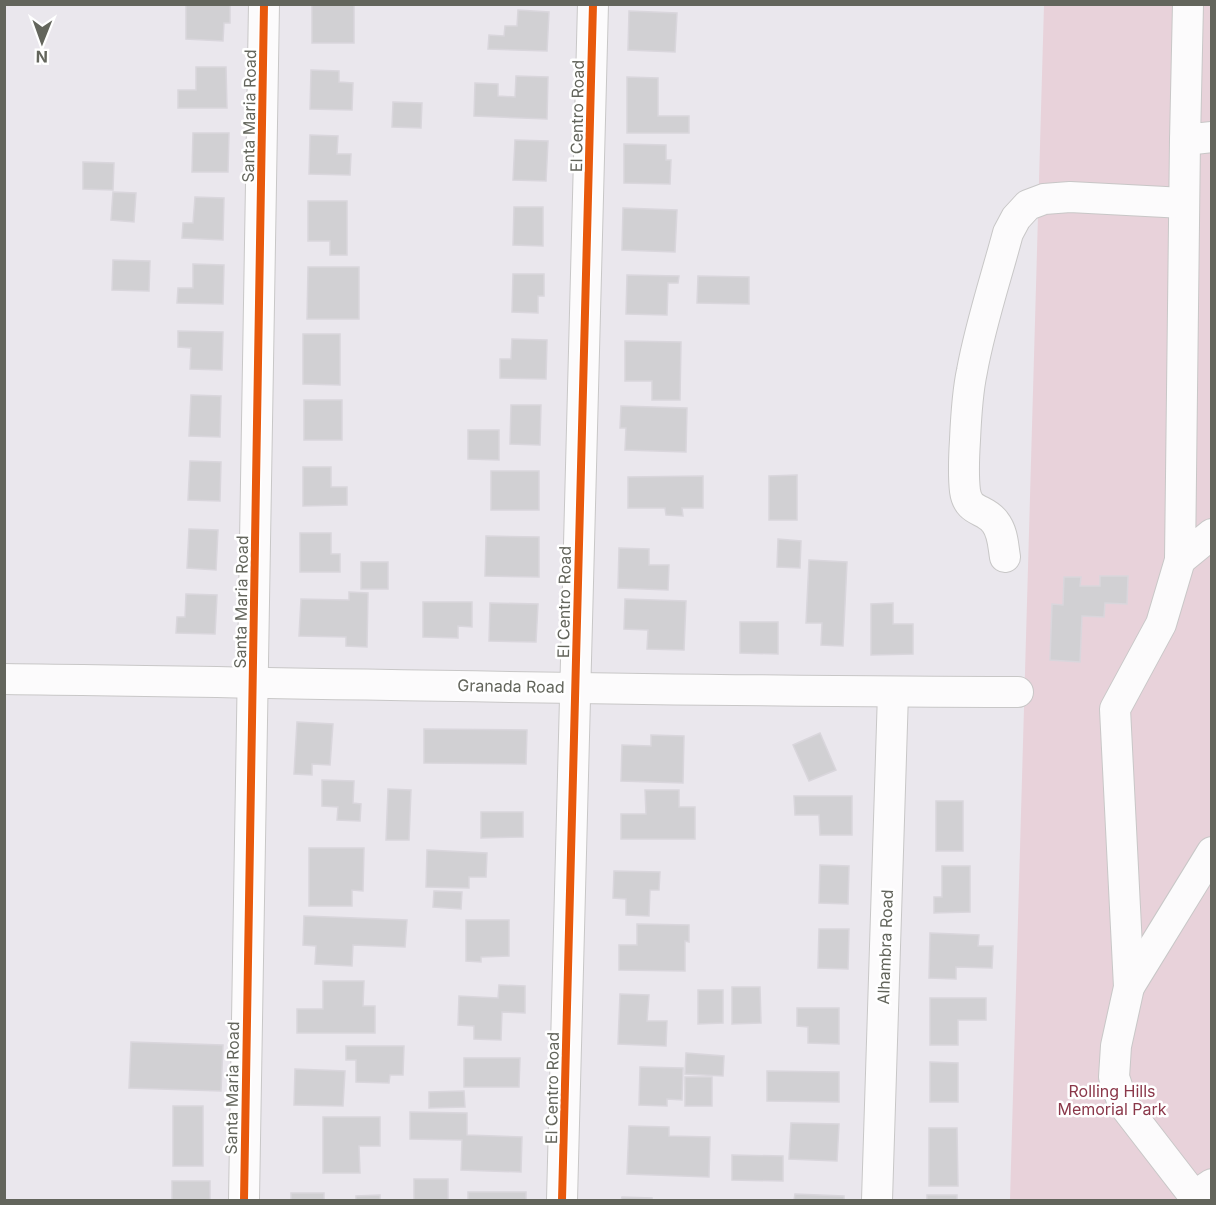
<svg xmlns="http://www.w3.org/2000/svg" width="1216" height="1205" font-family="Inter,sans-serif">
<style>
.green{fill:#e8d2da}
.building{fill:#d1d0d3;stroke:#d9d6dc;stroke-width:1.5}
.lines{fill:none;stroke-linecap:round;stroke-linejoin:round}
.minor-casing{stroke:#c8c7c7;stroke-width:32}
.minor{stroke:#fcfbfc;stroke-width:30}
.cycleway-casing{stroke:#fff;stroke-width:11}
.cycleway{stroke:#e8590c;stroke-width:8}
.labels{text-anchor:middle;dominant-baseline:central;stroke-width:5;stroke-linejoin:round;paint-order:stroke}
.street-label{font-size:16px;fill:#63655c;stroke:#fff}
.park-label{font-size:16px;fill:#8a3749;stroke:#fff}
</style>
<rect width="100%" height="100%" fill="#eae7ed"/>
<polygon class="green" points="1044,5 1211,5 1211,1200 1010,1200"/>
<g class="building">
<polygon points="186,4 230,5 230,23 224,23 223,41 186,39"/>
<rect x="312" y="4" width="42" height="39"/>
<polygon points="518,10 549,12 547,51 488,49 489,35 504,36 505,26 517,26"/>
<polygon points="629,11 677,13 675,52 628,50"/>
<polygon points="196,67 226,67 227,108 178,108 178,90 196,90"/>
<polygon points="311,70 339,71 339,82 353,83 352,110 310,109"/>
<polygon points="516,76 548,77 547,119 474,116 475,83 498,84 498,96 515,97"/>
<polygon points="627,77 658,78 658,116 689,116 689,133 627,133"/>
<polygon points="393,102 422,103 421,128 392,127"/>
<polygon points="193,133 229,133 228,172 192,172"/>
<polygon points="310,135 338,136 337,154 351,154 350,175 309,174"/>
<polygon points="515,140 548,141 546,181 513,180"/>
<polygon points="624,144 666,145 666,160 671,160 670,184 624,183"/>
<polygon points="83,162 114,163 113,190 83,189"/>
<polygon points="113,192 136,193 134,222 111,220"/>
<polygon points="195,197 224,198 223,240 182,238 183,223 193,223"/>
<polygon points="308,201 347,201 347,255 330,255 330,241 308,241"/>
<polygon points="514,207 543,207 543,246 513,245"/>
<polygon points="623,208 677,210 675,252 622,250"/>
<polygon points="113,260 150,261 149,291 112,290"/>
<polygon points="193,264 224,265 223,304 177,303 178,288 193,288"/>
<polygon points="308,267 359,267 359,319 307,319"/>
<polygon points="513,274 544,274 544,296 538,296 538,313 512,312"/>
<polygon points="627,275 679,276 678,283 668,283 667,315 626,314"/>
<polygon points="698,276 749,277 749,304 697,303"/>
<polygon points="178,331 223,332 222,370 190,369 191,348 178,347"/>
<polygon points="303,334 340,334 340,385 303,384"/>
<polygon points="512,339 547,340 546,379 500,378 500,359 511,359"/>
<polygon points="625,341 681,342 680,400 652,400 652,381 625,381"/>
<polygon points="191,395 221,396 220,437 189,436"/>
<rect x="304" y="400" width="38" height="40"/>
<polygon points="511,405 541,405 540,445 510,444"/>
<polygon points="621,406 687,408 686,452 625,450 626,428 620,428"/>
<polygon points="468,430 499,430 499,460 468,459"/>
<polygon points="190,461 221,462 220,501 188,500"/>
<polygon points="303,467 331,467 331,487 347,487 347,505 303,506"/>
<rect x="491" y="471" width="48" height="39"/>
<polygon points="797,475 797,520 769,520 769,476"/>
<polygon points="703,476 703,508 682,508 683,516 666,515 665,508 628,508 628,477"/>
<polygon points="189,529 218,530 216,570 187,568"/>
<polygon points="300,533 331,533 331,554 340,554 340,572 300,572"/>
<polygon points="486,536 539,537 539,577 485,576"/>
<polygon points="778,539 801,541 800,568 777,567"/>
<polygon points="619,548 649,549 649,565 669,565 668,590 618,588"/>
<polygon points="809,560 847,562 843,646 821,645 822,623 806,623"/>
<rect x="361" y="562" width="27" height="27"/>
<polygon points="1100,576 1128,576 1127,604 1105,603 1104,617 1082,616 1080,662 1050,660 1052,604 1063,605 1064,577 1081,577 1080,586 1100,586"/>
<polygon points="349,592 368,593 367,647 346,646 346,637 299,636 301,599 349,600"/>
<polygon points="186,594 217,595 215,634 176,633 177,617 185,617"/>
<polygon points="625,599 686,601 684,650 647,649 648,630 624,629"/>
<polygon points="423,602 472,602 472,627 458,626 458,638 423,637"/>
<polygon points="490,603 538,604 536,642 489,641"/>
<polygon points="893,603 893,624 913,624 913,654 871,655 871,604"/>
<polygon points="740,622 778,622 778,654 740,653"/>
<polygon points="297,722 333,724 330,765 312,764 312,775 294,774"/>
<polygon points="424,729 527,730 526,764 424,763"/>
<polygon points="820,733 836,770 809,781 793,745"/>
<polygon points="651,735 684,736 683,783 621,781 622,745 651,746"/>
<polygon points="322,780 354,781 353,803 361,804 360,821 337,820 338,807 322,806"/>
<polygon points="388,789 411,790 409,840 386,840"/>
<polygon points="645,790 679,790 679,807 695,807 695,839 621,839 621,814 646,814"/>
<polygon points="794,796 852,796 852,835 820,835 819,815 795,815"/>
<rect x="936" y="801" width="27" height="50"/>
<polygon points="481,812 523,812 523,837 481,838"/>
<polygon points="309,848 364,848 363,891 352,890 352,906 309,906"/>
<polygon points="427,850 487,853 486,877 469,877 469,888 426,887"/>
<polygon points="820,865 849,866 848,904 819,903"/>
<polygon points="942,866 970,866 970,912 934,913 934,897 942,897"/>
<polygon points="614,871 660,872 659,890 650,890 649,916 626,915 626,899 613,898"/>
<polygon points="434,891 462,892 461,909 433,907"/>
<polygon points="304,916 407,920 405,947 353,945 352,966 315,964 316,946 303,945"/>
<polygon points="466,920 509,920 509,956 481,957 481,962 466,961"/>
<polygon points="637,924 689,925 689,942 685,941 685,971 619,970 619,945 637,945"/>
<polygon points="819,929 849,929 848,969 818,968"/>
<polygon points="930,933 979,935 978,946 993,946 992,968 956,967 956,979 929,978"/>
<polygon points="323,981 364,981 363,1006 375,1006 375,1033 297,1033 297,1009 323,1009"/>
<polygon points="499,985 525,986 525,1013 502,1012 501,1040 474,1039 474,1026 458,1025 459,996 498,998"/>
<polygon points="732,987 760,987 761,1023 732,1024"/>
<polygon points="698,990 723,990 723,1023 698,1024"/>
<polygon points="620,994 649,995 647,1021 667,1021 666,1046 618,1044"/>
<polygon points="930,998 986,998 986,1020 958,1020 958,1045 930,1045"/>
<polygon points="797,1008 839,1008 839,1044 808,1043 808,1027 797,1026"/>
<polygon points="131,1042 223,1045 221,1091 129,1088"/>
<polygon points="346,1046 404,1046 403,1075 390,1075 389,1083 356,1082 356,1060 346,1060"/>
<polygon points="686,1053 724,1056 723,1076 685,1074"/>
<polygon points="464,1058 520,1058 519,1087 464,1087"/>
<polygon points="930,1062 958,1063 958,1102 930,1102"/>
<polygon points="640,1067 683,1068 682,1100 667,1099 667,1106 639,1105"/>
<polygon points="295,1069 345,1071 343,1106 294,1105"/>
<polygon points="767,1071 839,1072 839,1102 767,1101"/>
<rect x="685" y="1077" width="27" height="29"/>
<polygon points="464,1091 465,1107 429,1108 429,1092"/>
<rect x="173" y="1106" width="30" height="60"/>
<polygon points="410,1112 467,1113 467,1135 522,1137 521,1172 461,1170 462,1140 410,1139"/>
<polygon points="323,1117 380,1117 380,1146 359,1146 360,1173 323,1173"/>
<polygon points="791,1123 839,1124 837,1161 789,1159"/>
<polygon points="629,1126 669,1127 669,1136 710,1137 709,1177 627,1174"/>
<polygon points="929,1128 957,1128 958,1186 929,1186"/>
<polygon points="732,1155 783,1156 783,1181 732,1180"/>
<rect x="414" y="1179" width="34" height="21"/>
<rect x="172" y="1181" width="38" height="19"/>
<rect x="468" y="1192" width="58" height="8"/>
<rect x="291" y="1193" width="33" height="7"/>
<polygon points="795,1194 844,1196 844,1200 794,1200"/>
<polygon points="380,1195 380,1200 356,1200 356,1196"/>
<rect x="927" y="1195" width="30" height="5"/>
<polygon points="622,1197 652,1198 652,1200 621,1200"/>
</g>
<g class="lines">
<defs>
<g id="minor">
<polyline points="1188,4 1185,140 1212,137"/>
<polyline points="1185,140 1180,560 1212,534"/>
<path d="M1005 557C1003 545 1003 532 995 522 985 508 968 513 965 491 963 474 964 456 965 440 966 417 967 394 972 371 980 326 996 278 1008 233L1016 218 1028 205 1044 199 1070 197 1184 203"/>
<polyline points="1180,560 1161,624 1115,709 1129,987 1116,1046 1114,1077 1123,1104 1194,1196 1212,1184"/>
<path d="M4 679C342 683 680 692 1018 692"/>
<polyline points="1129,987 1212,852"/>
<polyline points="244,1200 264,4"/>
<polyline points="562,1200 593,4"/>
<polyline points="877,1200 893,693"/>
</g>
</defs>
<use href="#minor" class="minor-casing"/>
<use href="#minor" class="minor"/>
<defs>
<g id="cycleway">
<polyline points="244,1200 264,4"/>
<polyline points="562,1200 593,4"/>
</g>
</defs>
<use href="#cycleway" class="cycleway-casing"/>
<use href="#cycleway" class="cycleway"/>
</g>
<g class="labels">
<g class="street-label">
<text transform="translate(249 116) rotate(-89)">Santa Maria Road</text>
<text transform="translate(577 116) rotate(-89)">El Centro Road</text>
<text transform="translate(241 602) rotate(-89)">Santa Maria Road</text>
<text transform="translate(564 602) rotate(-89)">El Centro Road</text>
<text transform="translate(511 686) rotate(1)">Granada Road</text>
<text transform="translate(885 947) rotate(-88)">Alhambra Road</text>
<text transform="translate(232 1088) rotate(-89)">Santa Maria Road</text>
<text transform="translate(552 1088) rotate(-89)">El Centro Road</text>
</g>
<g class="park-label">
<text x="1112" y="1091">Rolling Hills<tspan x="1112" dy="18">Memorial Park</tspan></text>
</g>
</g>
<rect width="1216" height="1205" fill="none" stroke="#63655c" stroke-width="12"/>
<g transform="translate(42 42) rotate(181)" stroke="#ffffff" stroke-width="4.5" paint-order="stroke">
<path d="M0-4.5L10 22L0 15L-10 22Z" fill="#63655c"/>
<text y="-9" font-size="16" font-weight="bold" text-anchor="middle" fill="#63655c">N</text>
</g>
</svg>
